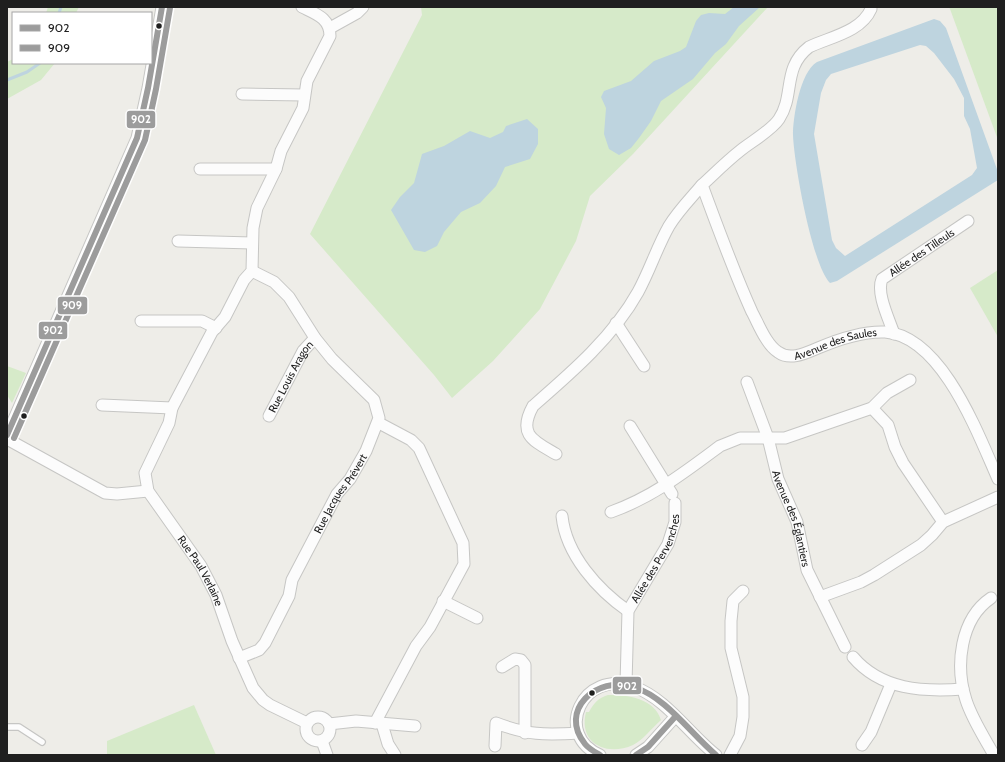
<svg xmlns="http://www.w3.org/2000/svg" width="1005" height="762" font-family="Cabin,sans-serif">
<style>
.grass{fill:#d6eac9}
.water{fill:#bed4df;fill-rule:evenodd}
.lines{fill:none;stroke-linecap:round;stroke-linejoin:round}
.stream{stroke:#bed4df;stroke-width:3}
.lane-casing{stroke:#c6c6c4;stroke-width:8}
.street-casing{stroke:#c6c6c4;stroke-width:13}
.lane{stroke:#fcfcfc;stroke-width:5.5}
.street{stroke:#fcfcfc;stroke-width:11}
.bus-1-casing{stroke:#fff;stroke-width:9}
.bus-2-casing{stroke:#fff;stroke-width:9}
.bus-1{stroke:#9c9c9c;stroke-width:6}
.bus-2{stroke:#9c9c9c;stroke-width:6}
.bus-dot{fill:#1f1f1f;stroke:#fff;stroke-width:1.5}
.labels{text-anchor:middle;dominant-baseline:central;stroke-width:3.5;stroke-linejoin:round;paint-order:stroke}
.street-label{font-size:11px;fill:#1f1f1f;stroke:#fff}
.line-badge{stroke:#fff;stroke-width:1.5}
.badge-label{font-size:11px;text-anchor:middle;font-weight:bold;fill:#fff}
</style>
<rect width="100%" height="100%" fill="#eeede8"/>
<g class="grass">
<polygon points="48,7 79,7 76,13 46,13"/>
<polygon points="421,7 768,7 633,154 590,196 576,241 540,309 493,361 452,398 434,375 310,234 422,15"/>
<polygon points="949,7 998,7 998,140 950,9"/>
<polygon points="13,59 13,63 55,63 41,80 7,99 7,62"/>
<polygon points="998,270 998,337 970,288"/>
<polygon points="7,366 26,373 12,403 7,395"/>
<path d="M608 695C628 695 654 698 661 720 652 728 642 741 633 745 606 757 578 743 586 712H589C594 703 598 698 608 695Z"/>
<polygon points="194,705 216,755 107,755 107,741"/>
</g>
<g class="water">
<polygon points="734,7 760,7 739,26 726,44 715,53 693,79 661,101 651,121 639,138 631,148 619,155 609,149 604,134 606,108 601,97 604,91 631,81 654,61 680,51 686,47 696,21 701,15 709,13 725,14"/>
<path d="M934 19 940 21 946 28 998 172V180L837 281 830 283C812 265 794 163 793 135 793 117 800 72 817 62ZM920 45 926 46 934 53 954 79 964 98V116L970 129 977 168 972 175 845 256 836 248 832 240 814 134 821 93 826 80 831 74Z"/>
<polygon points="527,119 538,129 538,144 530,159 505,167 496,186 480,203 461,212 444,232 437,246 425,252 414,250 391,210 400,197 414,183 422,154 444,146 470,131 490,138 503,132 506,126"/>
</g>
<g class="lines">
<g class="stream">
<polyline points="59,13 61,7"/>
<polyline points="7,80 27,72 40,63"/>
</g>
<defs>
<polyline id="lane" points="7,727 19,727 42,742"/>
<g id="street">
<path id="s1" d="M302 7C316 14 330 18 330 36L307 81 303 108 281 151 276 169 257 208 253 228 252 271 244 280 225 317 212 332 172 408 169 423 145 473 148 491 201 566 216 595 232 641 253 688 263 700 270 705 307 723"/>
<path id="s2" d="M871 9C861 32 830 37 809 47 782 68 795 95 779 119 772 130 751 142 741 150 727 161 715 173 702 185 718 228 733 270 752 312 759 325 766 344 778 352 790 361 806 353 818 348 839 339 862 331 885 332 942 336 978 434 998 479"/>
<polyline points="330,28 357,13 363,7"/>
<polyline points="242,94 304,95"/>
<polyline points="200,169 276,169"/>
<polyline points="178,241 252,243"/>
<polyline points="141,321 202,321 216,328"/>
<polyline points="616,323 644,366"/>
<path id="s3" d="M894 334C889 319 876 293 882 279L968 221"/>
<path id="s4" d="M747 382 768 438 778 479 797 522 807 570 845 647"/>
<polyline points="102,405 172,408"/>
<polyline points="872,408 888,425 895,447 903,463 943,522"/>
<path id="s5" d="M269 416 303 351 315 338"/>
<polyline points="630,426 672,494"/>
<polyline points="7,435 137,138 148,88 162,7"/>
<polyline points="7,439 105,493 117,494 148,491"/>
<path d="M556 454C534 441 517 435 533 406 571 373 613 337 638 292 650 270 657 247 669 226 678 211 691 198 702 185"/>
<path d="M611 512C653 497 685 472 720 446L740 438H785L872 408 887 393 910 380"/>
<path d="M562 516C566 555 598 590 628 611"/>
<polyline points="820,597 861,582 874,575 921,545 932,535 943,522 998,497"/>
<path d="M991 598C960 619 955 666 966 700 972 719 984 737 994 755"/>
<polyline points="443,601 477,618"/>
<path d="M853 657C881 690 923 692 963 689"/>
<path id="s6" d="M239 658 259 650 265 643 289 596 292 580 337 494 350 479 366 451 379 418 374 400 332 359 315 338 289 297 274 282 252 271"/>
<polyline points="502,667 515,659 521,660 525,665 525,733"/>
<path id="s7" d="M626 684 628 611 668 544 675 522V503"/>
<circle cx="318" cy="729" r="12"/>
<polyline points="375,723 416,646 430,627 464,564 463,543 419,448 411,440 379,423"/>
<polyline points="329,724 356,721 415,726"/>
<polyline points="382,724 388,744 395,755"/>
<polyline points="322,741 327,755"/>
<polyline points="862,745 871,732 891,684"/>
<path d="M495 746 496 723C527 735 545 735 578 733"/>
<path d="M600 755C553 735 582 668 634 687 666 698 689 734 716 755"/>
<polyline points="636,755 648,747 675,717"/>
<polyline points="730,755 740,736 743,717 743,697 731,648 731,621 733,601 743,591"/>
</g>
</defs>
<use href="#lane" class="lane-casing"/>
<use href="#street" class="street-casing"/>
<use href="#lane" class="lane"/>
<use href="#street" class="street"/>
<defs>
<g id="bus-1">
<polyline points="7,435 137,138 148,88 162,7"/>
<path d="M600 755C595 752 589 749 585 744 558 711 596 675 634 687 667 698 690 733 716 755"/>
<polyline points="636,755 648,747 675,717"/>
</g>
<polyline id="bus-2" points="14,438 145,140 156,89 170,8"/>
</defs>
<use href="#bus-1" class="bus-1-casing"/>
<use href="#bus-2" class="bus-2-casing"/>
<use href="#bus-1" class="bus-1"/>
<use href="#bus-2" class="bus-2"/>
</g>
<g class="bus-dot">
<circle cx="159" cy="26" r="3.5"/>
<circle cx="24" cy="416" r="3.5"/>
<circle cx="592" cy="693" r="3.5"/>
</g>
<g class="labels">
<g class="street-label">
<text stroke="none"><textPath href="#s3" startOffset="105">Allée des Tilleuls</textPath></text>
<text stroke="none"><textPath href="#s2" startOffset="501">Avenue des Saules</textPath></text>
<text stroke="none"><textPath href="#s5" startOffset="45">Rue Louis Aragon</textPath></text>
<text stroke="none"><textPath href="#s6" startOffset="199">Rue Jacques Prévert</textPath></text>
<text stroke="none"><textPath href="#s4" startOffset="144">Avenue des Églantiers</textPath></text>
<text stroke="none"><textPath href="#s7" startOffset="133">Allée des Pervenches</textPath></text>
<text stroke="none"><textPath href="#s1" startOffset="639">Rue Paul Verlaine</textPath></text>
</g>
</g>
<g class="line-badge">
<rect x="126" y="110" width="30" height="19" rx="4" fill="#9c9c9c"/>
<rect x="57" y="296" width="31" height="19" rx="4" fill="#9c9c9c"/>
<rect x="38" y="321" width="30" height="19" rx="4" fill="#9c9c9c"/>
<rect x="612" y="676" width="30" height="19" rx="4" fill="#9c9c9c"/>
</g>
<g class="badge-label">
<text x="141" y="123">902</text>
<text x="72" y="309">909</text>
<text x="53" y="334">902</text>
<text x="627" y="690">902</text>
</g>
<rect width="1005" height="762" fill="none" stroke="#1f1f1f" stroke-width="16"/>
<rect x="12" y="12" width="140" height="52" fill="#ffffff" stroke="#a5a5a5"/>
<rect x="20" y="25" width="20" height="6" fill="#9c9c9c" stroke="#a5a5a5"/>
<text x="48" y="32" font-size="12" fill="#1f1f1f">902</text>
<rect x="20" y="45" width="20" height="6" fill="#9c9c9c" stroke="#a5a5a5"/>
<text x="48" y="52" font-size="12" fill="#1f1f1f">909</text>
</svg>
